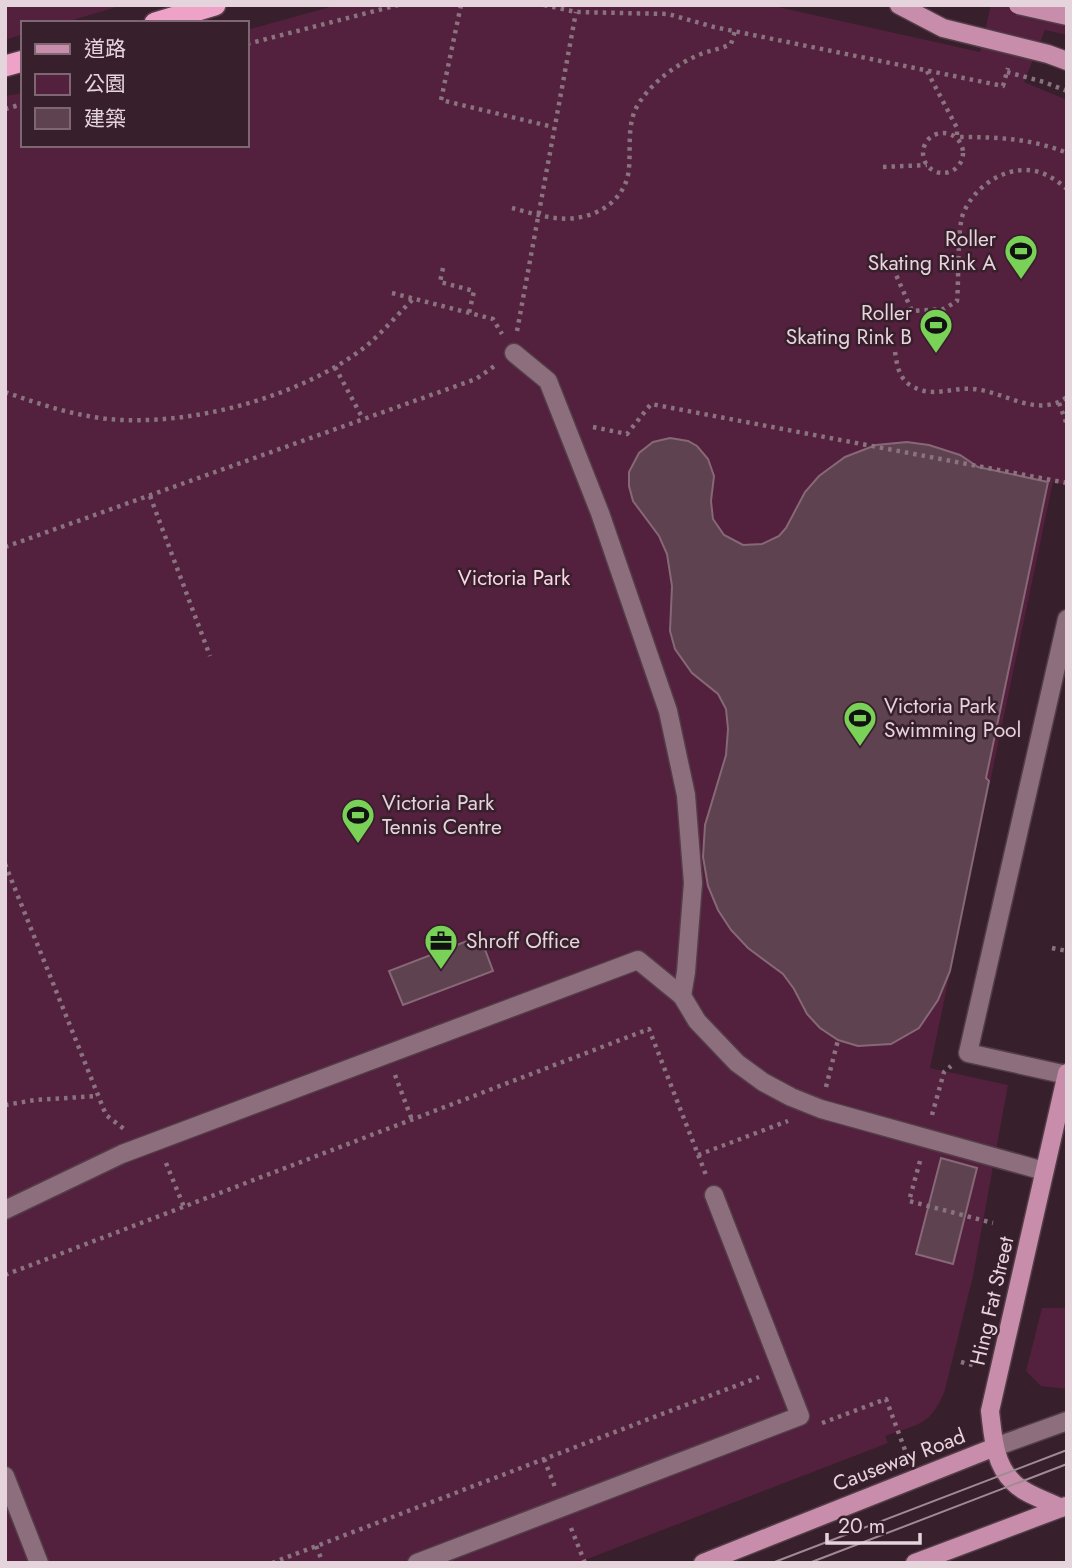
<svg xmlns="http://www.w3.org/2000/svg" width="1072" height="1568" font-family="Jost,'Noto Sans TC',sans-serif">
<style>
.green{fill:#53203d}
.building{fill:#5e4250;stroke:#866876;stroke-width:2}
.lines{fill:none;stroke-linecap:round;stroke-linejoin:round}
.minor-casing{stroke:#533d48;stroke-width:21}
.major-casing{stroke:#533d48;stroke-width:21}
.highway-casing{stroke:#533d48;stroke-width:24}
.path{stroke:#89737e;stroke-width:4.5;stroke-dasharray:3.5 5;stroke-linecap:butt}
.minor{stroke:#8d6e7d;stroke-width:18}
.major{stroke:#c78daa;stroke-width:18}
.highway{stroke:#eea2c8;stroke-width:21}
.tram{stroke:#a08b95;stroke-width:2}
.major-bridge-casing{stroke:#533d48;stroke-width:21;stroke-linecap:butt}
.major-bridge{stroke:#c78daa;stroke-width:18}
.labels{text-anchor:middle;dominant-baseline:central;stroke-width:5;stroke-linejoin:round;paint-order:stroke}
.poi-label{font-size:21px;fill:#e6d4dc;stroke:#381f2c;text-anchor:start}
.park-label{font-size:21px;fill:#fbd4e6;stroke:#381f2c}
.street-label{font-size:21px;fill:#e6d4dc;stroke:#381f2c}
</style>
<rect width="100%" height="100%" fill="#381f2c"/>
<g class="green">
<polygon points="5,5 123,5 63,23 23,23 23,34 5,40"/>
<path d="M337 5H769L980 52 991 5H1067V35L1045 30 1024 82 1067 100V485L1053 482 930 1068 1008 1085 973 1276 945 1390C931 1426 918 1424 885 1436L888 1443 577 1563H5V96L23 93V145H247V30Z"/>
<polygon points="1067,1302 1067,1389 1041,1386 1026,1371 1042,1308 1065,1308"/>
</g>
<g class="building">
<polygon points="670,438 688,441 697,446 708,459 714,476 711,501 713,519 724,535 743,545 762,544 779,536 786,528 805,492 819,476 845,457 876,445 907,442 929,445 960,455 978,467 1048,482 986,778 989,781 950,971 938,1000 919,1028 891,1044 858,1046 838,1040 820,1028 807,1014 794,989 783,974 748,948 731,930 718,910 708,886 703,857 705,825 726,755 728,729 726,709 718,694 692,673 675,649 670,631 672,586 667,554 659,536 633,501 629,486 629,472 639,453 653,442"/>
<polygon points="480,936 493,971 403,1005 389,971"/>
<polygon points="941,1158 977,1168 953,1264 916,1254"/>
</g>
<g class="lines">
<defs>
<g id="minor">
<polyline points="514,353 548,381 600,513 668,711 686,795 693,883 686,972 682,996"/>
<polyline points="1067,619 968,1053 1067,1075"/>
<polyline points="5,1210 122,1154 638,960 682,996 697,1021 737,1063 763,1082 791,1097 821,1109 1044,1171"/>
<polyline points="995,1447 1067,1421"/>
<polyline points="5,1476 39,1563"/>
<polyline points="417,1563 800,1416 714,1195"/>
</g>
<g id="major">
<polyline points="899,5 943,28 1048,54 1067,61"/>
<path d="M1061 1508C1046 1500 1024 1494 1013 1482 994 1464 993 1435 990 1411L1067 1073"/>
<polyline points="703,1563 995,1447"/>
<polyline points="915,1563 1066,1506"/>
</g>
<g id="highway">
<polyline points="155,23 215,5"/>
<polyline points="5,66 23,61"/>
</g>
</defs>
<use href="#minor" class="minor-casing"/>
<use href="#major" class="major-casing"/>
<use href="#highway" class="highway-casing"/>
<g class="path">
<polyline points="461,5 441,100 553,127"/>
<polyline points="544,5 576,12 668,14 714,27 1003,86 1008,68"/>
<polyline points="247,44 398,5"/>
<path d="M927 71 957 128V137C995 137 1031 138 1067 153"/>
<polyline points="1007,72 1044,82 1067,91"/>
<polyline points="5,109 23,104"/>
<circle cx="943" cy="153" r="20"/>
<polyline points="883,167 927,165"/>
<path d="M512 208C531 213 555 221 575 218 603 215 627 196 629 168 631 144 626 120 641 100 655 80 678 63 701 54 711 50 721 49 731 44L735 31"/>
<polyline points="443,268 440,282 474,291 469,313"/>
<path d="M893 268 912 311 944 309 957 301C959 281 957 230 963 214 974 186 1008 163 1039 172 1049 175 1059 182 1067 189"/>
<polyline points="392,293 493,319 502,334"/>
<polyline points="517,331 576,12"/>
<path d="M895 352C897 364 898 377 910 385 932 399 950 387 973 389 1004 391 1037 419 1067 397"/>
<polyline points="335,367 363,419"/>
<path d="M5 392C39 404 72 415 108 419 189 427 301 397 365 347 382 333 398 314 414 298"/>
<polyline points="1059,403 1067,425"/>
<polyline points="593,427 627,434 651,404 1067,483"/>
<polyline points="150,496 210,656"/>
<polyline points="5,547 476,379 496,365"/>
<polyline points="5,864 106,1115 124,1129"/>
<polyline points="1052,948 1067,951"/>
<polyline points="395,1075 412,1120"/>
<polyline points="826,1087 838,1040"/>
<polyline points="5,1105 35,1100 98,1096"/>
<polyline points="932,1115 944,1072 951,1066"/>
<polyline points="698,1155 788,1121"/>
<polyline points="920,1161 909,1201 993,1223"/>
<polyline points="166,1163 184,1207"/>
<polyline points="5,1275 649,1029 706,1175"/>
<polyline points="961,1362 976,1366"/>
<polyline points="822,1423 886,1399 905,1450"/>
<polyline points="544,1459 555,1487"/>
<polyline points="571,1528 585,1563"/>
<polyline points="316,1546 323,1563"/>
<polyline points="272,1563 759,1377"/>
</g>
<use href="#minor" class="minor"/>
<use href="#major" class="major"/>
<use href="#highway" class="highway"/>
<g class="tram">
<polyline points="772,1563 1067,1450"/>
<polyline points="809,1563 1067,1464"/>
</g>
<defs>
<polyline id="major-bridge" points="1018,5 1067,16"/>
</defs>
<use href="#major-bridge" class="major-bridge-casing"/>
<use href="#major-bridge" class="major-bridge"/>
</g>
<defs>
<symbol id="stadium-pin" viewBox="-11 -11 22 30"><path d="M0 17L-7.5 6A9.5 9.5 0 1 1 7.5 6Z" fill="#79d157" stroke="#381f2c"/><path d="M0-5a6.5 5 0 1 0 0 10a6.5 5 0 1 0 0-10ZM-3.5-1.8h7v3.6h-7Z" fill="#111"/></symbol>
<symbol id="office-pin" viewBox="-11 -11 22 30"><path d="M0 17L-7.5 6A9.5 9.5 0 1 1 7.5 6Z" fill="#79d157" stroke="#381f2c"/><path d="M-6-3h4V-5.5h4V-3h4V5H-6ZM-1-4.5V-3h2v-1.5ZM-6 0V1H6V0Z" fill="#111"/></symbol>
</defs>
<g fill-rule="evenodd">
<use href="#stadium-pin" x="1002" y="232" width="38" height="52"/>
<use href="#stadium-pin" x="917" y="306" width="38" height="52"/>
<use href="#stadium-pin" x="841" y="699" width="38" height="52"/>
<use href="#stadium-pin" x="339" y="796" width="38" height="52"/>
<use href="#office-pin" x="422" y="922" width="38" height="52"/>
</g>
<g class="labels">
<g class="poi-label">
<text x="996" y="239" text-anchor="end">Roller<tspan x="996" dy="24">Skating Rink A</tspan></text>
<text x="912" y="313" text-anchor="end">Roller<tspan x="912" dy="24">Skating Rink B</tspan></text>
<text x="884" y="706">Victoria Park<tspan x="884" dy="24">Swimming Pool</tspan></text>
<text x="382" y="803">Victoria Park<tspan x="382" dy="24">Tennis Centre</tspan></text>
<text x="466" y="941">Shroff Office</text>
</g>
<g class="park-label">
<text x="514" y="578">Victoria Park</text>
</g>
<g class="street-label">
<text transform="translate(992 1301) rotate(-77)">Hing Fat Street</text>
<text transform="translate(899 1460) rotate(-21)">Causeway Road</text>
</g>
</g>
<rect width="1072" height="1568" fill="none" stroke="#e6d4dc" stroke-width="14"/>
<rect x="21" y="21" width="228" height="126" fill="#381f2c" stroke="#7e6772" stroke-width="2"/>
<rect x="35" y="44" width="35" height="10" fill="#c78daa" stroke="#7e6772" stroke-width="2"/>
<text x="84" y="56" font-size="21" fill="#e6d4dc">道路</text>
<rect x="35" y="74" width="35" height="21" fill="#53203d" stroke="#7e6772" stroke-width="2"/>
<text x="84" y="91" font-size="21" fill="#e6d4dc">公園</text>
<rect x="35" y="108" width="35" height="21" fill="#5e4250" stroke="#7e6772" stroke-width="2"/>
<text x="84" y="126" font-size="21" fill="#e6d4dc">建築</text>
<path d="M827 1533v10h93v-10" fill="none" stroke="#e6d4dc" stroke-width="3.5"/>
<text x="838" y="1533" font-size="21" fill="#e6d4dc" stroke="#381f2c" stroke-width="5" paint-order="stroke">20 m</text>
</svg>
